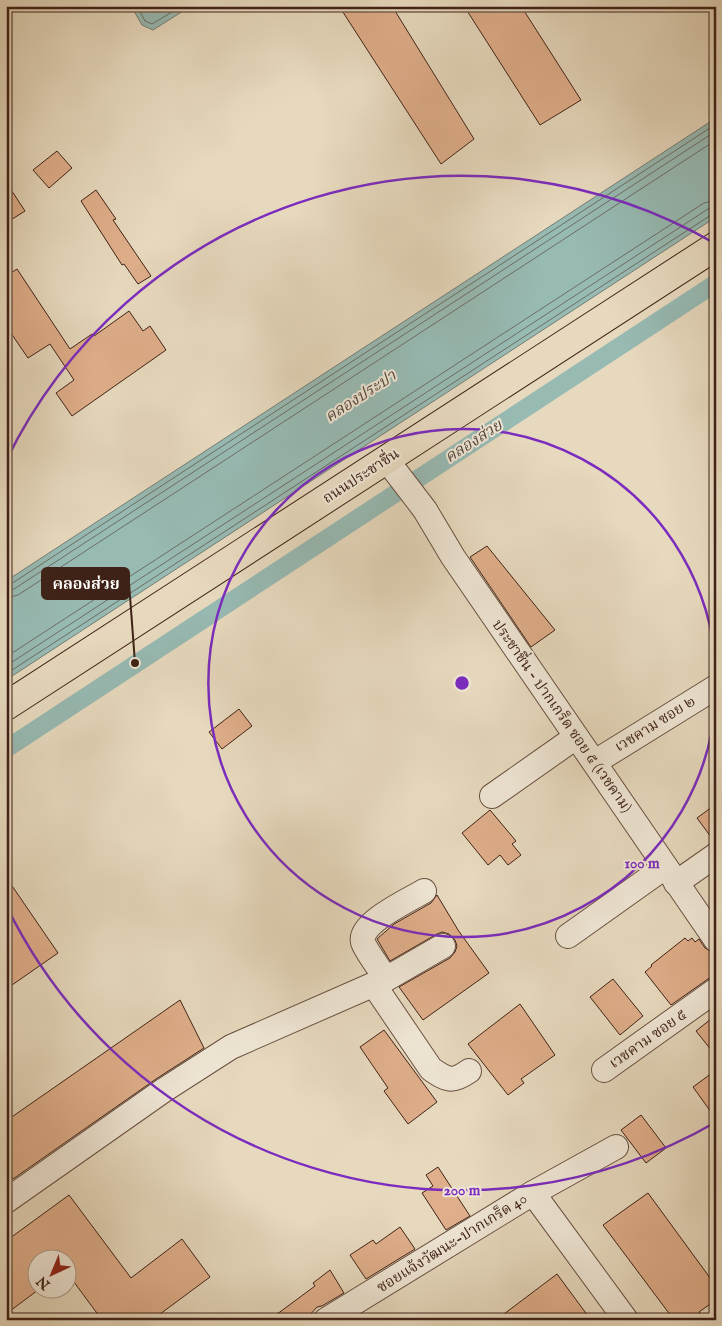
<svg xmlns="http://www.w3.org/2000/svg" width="722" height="1326" font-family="'IM FELL English','Noto Serif Thai',serif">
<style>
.water{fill:#97bab3;stroke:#747d75}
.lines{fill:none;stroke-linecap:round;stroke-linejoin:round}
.shore{stroke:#6b6e65;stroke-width:1}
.canal{stroke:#97bab3;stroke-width:18}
.building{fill:#dfae8a;stroke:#3f2217}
.minor-casing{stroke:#695041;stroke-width:26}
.major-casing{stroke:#3f2217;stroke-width:30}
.minor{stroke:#efe6d5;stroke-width:24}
.major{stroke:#e7d9be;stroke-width:28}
.ring{fill:none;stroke:#7b2cbf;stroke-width:2.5}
.labels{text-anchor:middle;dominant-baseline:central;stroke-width:4;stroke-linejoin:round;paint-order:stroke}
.street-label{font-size:15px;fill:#3f2217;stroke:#efe6d5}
.water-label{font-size:16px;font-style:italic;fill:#55483e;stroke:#efe6d5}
.centre{fill:#7b2cbf;stroke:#efe6d5;stroke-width:2.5}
.ring-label{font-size:15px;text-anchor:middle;font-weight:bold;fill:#7b2cbf;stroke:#efe6d5;stroke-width:4;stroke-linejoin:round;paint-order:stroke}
.leader{fill:none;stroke:#3f2217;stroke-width:2}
.callout-dot{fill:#3f2217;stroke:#efe6d5;stroke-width:2}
.callout{fill:#3f2217;stroke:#3f2217;stroke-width:2}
.callout-label{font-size:16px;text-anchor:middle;font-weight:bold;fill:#fff}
</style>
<rect width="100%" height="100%" fill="#e7d9be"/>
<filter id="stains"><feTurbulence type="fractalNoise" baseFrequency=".004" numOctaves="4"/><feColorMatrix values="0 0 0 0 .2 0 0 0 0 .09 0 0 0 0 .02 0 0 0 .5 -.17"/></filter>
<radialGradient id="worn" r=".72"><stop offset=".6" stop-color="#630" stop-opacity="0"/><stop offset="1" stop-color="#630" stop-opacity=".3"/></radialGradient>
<g class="water">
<polygon points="131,6 191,6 153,30 142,25"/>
<polygon points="716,118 716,217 6,680 6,581"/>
</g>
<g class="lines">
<g class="shore">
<polyline points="137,6 145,21 152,24 182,6"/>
<polyline points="6,585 11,584 716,124"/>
<polyline points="6,591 14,589 716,131"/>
<polyline points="6,598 18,595 716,140"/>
<polyline points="6,657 704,203 716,200"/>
<polyline points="6,666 708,209 716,207"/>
<polyline points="6,674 711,215 716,214"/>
</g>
<polyline class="canal" points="6,749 716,283"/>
</g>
<g class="building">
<polygon points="339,6 392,6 474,139 441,164"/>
<polygon points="464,6 521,6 581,100 540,125"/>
<polygon points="57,151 72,168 49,188 33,170"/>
<polygon points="6,182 25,211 6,223"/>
<polygon points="96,190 116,219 113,220 151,276 138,284 124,264 122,265 81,201"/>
<polygon points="17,269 70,349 92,334 94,336 129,311 143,331 150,326 166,350 72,416 56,393 74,380 50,344 28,358 6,326 6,276"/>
<polygon points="487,546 555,630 531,647 470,557"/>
<polygon points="239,709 252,726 222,749 209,732"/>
<polygon points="716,804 716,841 714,841 697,818"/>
<polygon points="490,810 516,841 512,844 521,855 508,865 500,855 488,865 462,833"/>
<polygon points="6,877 58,953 12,985 6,978"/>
<polygon points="437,895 458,930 489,973 423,1020 399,987 450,958 455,952 457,946 455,940 449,934 442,932 437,934 390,961 377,939 394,924 431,903"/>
<polygon points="685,938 688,941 692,938 695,942 699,939 705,948 714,953 716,956 716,976 708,979 671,1005 645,972 652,966 651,965"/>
<polygon points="613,979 643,1016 620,1035 590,997"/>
<polygon points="180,1000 204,1048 156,1079 13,1179 6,1166 6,1121"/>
<polygon points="520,1004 555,1055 521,1079 524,1083 508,1095 468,1044"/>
<polygon points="716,1015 716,1056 696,1031"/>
<polygon points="384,1030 437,1102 408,1124 384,1091 388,1088 360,1047"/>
<polygon points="716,1070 716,1119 693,1087"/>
<polygon points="641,1115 666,1148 646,1163 621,1130"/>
<polygon points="438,1167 470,1216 446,1230 422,1193 433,1186 426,1175"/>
<polygon points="648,1193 716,1286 716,1300 699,1312 705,1320 674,1320 603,1225"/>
<polygon points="69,1195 131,1278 182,1239 210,1277 152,1320 102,1320 68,1274 68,1258 38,1258 38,1290 6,1314 6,1241"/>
<polygon points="400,1227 415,1249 366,1279 350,1255 373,1240 376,1244"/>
<polygon points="330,1270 344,1293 322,1306 317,1307 308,1317 300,1320 269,1320 315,1286 313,1283"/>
<polygon points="557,1274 591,1320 496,1320"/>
</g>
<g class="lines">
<defs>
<g id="minor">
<polyline points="386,459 425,510 453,557 716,940"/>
<polyline points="595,762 716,687"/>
<polyline points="492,796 576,737"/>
<polyline points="676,883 716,855"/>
<polyline points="568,936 665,867"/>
<polyline points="386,979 443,946"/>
<path d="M374 985 431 1069C447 1080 452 1083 469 1071"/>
<polyline points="604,1070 716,990"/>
<polyline points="533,1193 616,1147"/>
<path d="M6 1201 164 1090 231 1047 386 979C381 970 365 950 363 942 358 923 411 899 424 891"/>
<polyline points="326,1320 533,1193 626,1320"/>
</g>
<polyline id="major" points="6,706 716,246"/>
</defs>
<use href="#minor" class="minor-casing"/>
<use href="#major" class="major-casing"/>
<use href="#minor" class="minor"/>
<use href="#major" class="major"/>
</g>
<g class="ring">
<path d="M716 696A254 254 0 1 1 716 670"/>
<path d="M716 1122A507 507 0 0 1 6 905M6 461A507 507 0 0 1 716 244"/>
</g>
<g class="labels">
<g class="street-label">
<text transform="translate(361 476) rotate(-33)">ถนนประชาชื่น</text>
<text transform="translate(562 716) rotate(55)">ประชาชื่น - ปากเกร็ด ซอย ๕ (เวชคาม)</text>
<text transform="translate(655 724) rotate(-32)">เวชคาม ซอย ๒</text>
<text transform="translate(648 1039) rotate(-35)">เวชคาม ซอย ๕</text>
<text transform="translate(452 1243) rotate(-32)">ซอยแจ้งวัฒนะ-ปากเกร็ด 40</text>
</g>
<g class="water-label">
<text transform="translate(361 397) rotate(-33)">คลองประปา</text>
<text transform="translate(474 442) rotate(-33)">คลองส่วย</text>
</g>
</g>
<circle cx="462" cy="683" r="8" class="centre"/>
<g class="ring-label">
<text x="642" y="868">100 m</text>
<text x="462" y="1195">200 m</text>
</g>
<path class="leader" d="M135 663L129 583"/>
<circle class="callout-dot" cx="135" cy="663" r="5"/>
<rect class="callout" x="42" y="568" width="87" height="31" rx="5"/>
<g class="callout-label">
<text x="86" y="589">คลองส่วย</text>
</g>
<rect width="722" height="1326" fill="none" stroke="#e7d9be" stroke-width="25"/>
<rect x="8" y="8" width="707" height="1311" fill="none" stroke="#3f2217" stroke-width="2.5"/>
<rect x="12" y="12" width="697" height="1301" fill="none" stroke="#3f2217"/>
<g transform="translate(52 1274) rotate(224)"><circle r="24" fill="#efe6d5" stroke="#a99889"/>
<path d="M0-4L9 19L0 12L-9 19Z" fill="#8f2418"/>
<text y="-8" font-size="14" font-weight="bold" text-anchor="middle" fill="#3f2217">N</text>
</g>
<rect width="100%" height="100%" filter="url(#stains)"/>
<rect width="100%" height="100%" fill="url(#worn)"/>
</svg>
